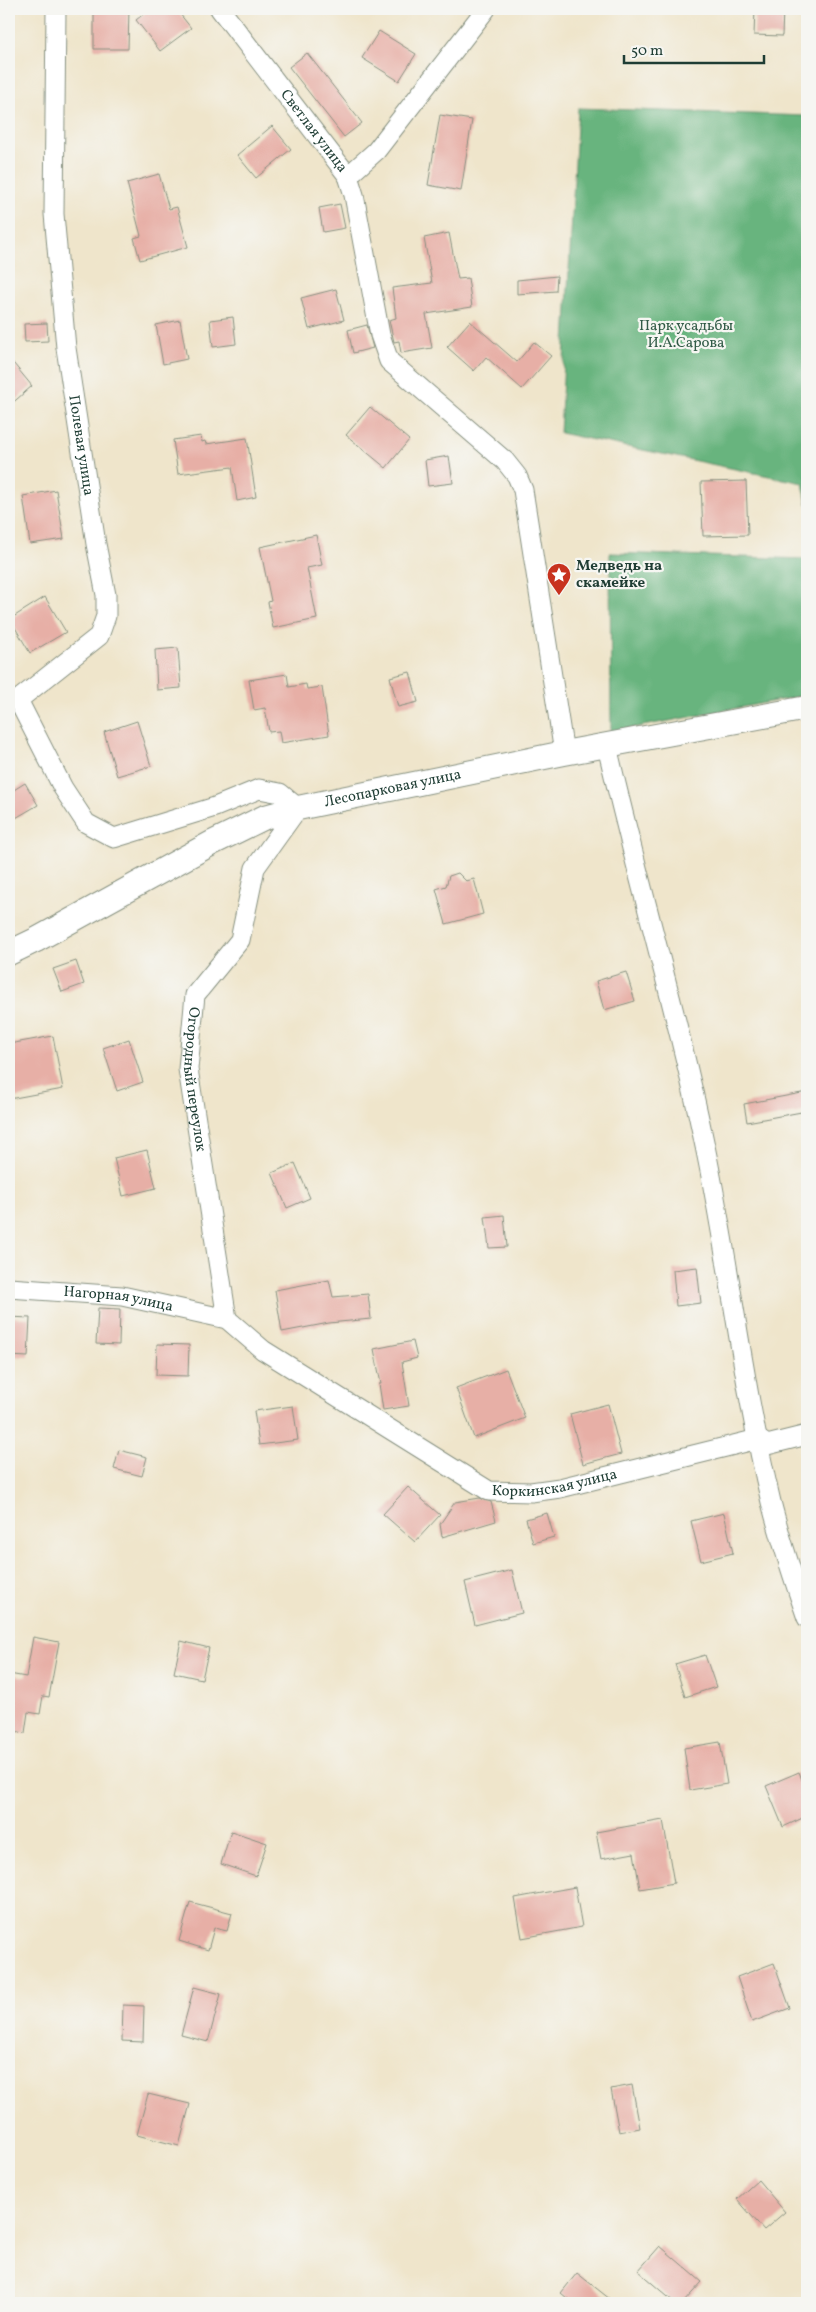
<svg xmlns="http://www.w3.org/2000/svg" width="816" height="2312" font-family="Vollkorn,serif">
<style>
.forest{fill:#67b47e;stroke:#437859}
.building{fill:#e7afa6}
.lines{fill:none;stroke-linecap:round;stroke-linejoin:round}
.minor-casing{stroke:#879180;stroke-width:21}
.tertiary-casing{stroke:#879180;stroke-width:26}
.minor{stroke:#fff;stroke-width:19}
.tertiary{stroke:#fff;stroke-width:24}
.labels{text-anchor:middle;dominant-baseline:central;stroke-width:4.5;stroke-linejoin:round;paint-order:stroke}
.street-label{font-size:15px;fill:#1f3d34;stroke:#f6f6f2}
.park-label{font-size:15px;fill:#325b47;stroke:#f6f6f2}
.poi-label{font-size:15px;font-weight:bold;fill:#1f3d34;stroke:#f6f6f2;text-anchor:start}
</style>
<rect width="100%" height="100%" fill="#f6f6f2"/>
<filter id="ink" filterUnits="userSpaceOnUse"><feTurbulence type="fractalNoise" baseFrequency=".02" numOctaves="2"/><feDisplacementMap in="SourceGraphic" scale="10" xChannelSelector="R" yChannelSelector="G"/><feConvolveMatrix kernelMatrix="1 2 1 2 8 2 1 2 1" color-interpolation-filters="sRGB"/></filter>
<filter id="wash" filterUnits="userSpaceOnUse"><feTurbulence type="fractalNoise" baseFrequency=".0096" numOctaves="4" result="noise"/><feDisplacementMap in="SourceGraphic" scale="20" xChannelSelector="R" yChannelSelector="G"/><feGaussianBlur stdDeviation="1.12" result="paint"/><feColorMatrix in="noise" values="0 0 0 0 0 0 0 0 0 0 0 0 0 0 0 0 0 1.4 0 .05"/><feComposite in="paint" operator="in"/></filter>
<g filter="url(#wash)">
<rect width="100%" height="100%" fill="#efe5cb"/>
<g class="forest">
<polygon points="578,108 807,116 807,505 803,483 560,433"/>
<polygon points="610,553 807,559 807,695 611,732"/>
</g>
<g id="blocks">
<g class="building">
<polygon points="94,9 129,9 128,49 94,49"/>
<polygon points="150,9 176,9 191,28 160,51 136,20"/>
<polygon points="755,9 783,9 782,36 754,35"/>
<polygon points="379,31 416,54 399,81 362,58"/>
<polygon points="307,53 362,123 344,137 289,67"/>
<polygon points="440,115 472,120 461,191 428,185"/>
<polygon points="272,126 291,149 256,178 237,155"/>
<polygon points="159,174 169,209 177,207 188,247 140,260 134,238 141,236 127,183"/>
<polygon points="340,204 345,228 323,232 319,208"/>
<polygon points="449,233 458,279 468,278 472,307 426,314 432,348 401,353 399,341 394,342 389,320 396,318 392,288 432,283 424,238"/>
<polygon points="557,276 556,291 517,294 517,280"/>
<polygon points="336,289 344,320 309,329 301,298"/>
<polygon points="233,317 236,344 213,347 210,320"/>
<polygon points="180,320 187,359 163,364 156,325"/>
<polygon points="470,321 517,362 534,342 551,356 522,389 486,357 474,371 447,347"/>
<polygon points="47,323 48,341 25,342 24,324"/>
<polygon points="367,325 373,348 353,353 348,330"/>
<polygon points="9,358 32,386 9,406"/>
<polygon points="370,407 409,440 386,468 346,435"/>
<polygon points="201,436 202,442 205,441 206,444 247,438 256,497 237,501 232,467 178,474 173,440"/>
<polygon points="449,456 453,483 428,486 425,460"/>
<polygon points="746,481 748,535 703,536 701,482"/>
<polygon points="56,490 64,539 30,544 23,496"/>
<polygon points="316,535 322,565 307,568 317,619 273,628 268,602 271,601 260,547"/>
<polygon points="45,597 66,632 30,653 10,619"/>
<polygon points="178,648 181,688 157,690 155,650"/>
<polygon points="410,672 418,702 398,707 390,677"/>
<polygon points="287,674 289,687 306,684 307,689 322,687 329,735 281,743 279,731 269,732 265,708 254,710 249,680"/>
<polygon points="137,721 151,766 117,776 104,732"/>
<polygon points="25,783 38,805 14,819 9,809 9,793"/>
<polygon points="458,873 466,881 474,879 483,914 446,924 436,889 446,886 449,876"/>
<polygon points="76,961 84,984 62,992 53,969"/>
<polygon points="626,972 635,1001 604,1010 596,981"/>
<polygon points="53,1036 63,1089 9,1099 9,1044"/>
<polygon points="129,1039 143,1082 117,1091 103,1048"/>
<polygon points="807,1092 807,1111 747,1122 744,1104"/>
<polygon points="147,1150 156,1188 123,1196 114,1158"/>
<polygon points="295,1163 310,1198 287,1208 272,1173"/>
<polygon points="504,1215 507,1247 489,1248 485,1217"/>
<polygon points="697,1267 701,1303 676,1306 673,1270"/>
<polygon points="329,1280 333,1297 368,1294 371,1319 329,1323 282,1332 275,1290"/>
<polygon points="98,1308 120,1309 119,1345 96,1344"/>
<polygon points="9,1317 30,1318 28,1357 9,1356"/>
<polygon points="413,1341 417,1358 402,1362 409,1406 383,1410 379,1384 381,1384 374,1349"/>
<polygon points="157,1344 189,1345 188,1376 156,1375"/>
<polygon points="506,1369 525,1418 474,1438 456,1388"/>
<polygon points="608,1404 621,1454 583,1464 570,1414"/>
<polygon points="293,1406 298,1440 259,1445 254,1411"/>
<polygon points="119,1450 147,1457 142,1476 114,1469"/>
<polygon points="408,1487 440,1515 415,1542 383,1514"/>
<polygon points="480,1498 491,1502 496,1521 442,1537 440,1524 455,1502"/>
<polygon points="547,1513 554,1537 533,1543 526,1519"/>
<polygon points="724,1513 733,1553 701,1561 691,1521"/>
<polygon points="512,1570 522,1613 475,1625 465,1582"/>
<polygon points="33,1637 59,1642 49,1697 43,1696 40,1714 28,1712 25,1733 9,1730 9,1674 26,1677"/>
<polygon points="181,1641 209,1648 202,1679 174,1673"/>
<polygon points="705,1655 716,1687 685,1697 675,1664"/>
<polygon points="720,1742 727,1784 690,1790 684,1748"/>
<polygon points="799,1772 807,1792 807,1816 783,1827 766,1786"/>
<polygon points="663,1820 674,1883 640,1889 634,1853 601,1859 596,1832"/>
<polygon points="231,1831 267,1843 256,1876 221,1864"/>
<polygon points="575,1887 582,1927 522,1938 515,1898"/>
<polygon points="190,1902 232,1913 227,1931 214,1928 208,1950 179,1941"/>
<polygon points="774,1963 790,2008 752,2022 737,1977"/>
<polygon points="194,1987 221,1994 208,2042 181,2035"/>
<polygon points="123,2005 144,2006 143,2042 122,2041"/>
<polygon points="632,2085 640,2128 619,2132 611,2089"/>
<polygon points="148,2094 190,2104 179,2146 137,2135"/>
<polygon points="758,2180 785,2212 764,2230 737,2199"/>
<polygon points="660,2246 702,2282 683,2303 675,2303 638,2271"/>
<polygon points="577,2273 615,2303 573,2303 561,2293"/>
</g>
</g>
</g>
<g filter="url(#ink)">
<use href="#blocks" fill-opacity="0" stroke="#879180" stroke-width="1"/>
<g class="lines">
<defs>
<g id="minor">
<path id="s1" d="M56 9 54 214 66 348 96 544 106 595V616L99 636 18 700 63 788 86 823 114 838 215 807 259 789 280 793 298 808 255 868 240 940 195 995 188 1069 227 1319"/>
<path id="s2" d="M220 9 348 176 376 151 486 9"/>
<polyline points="348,176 354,195 380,335 389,361 505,461 517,476 523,490 564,753"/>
<path d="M607 746C639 885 680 1022 708 1161 731 1275 744 1390 771 1502 781 1541 794 1580 807 1618"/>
<path id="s3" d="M9 1288 122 1296 227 1319 263 1350 489 1491 531 1492 560 1488 758 1439 767 1445 807 1435"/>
</g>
<g id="tertiary">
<path id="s4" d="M9 953 36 940 212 843 265 817 298 808 564 753 807 708"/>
</g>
</defs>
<use href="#minor" class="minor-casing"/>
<use href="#tertiary" class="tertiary-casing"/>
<use href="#minor" class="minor"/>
<use href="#tertiary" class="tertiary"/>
</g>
</g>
<defs>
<symbol id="sight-pin" viewBox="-11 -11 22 30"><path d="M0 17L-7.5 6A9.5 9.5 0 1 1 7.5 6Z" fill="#c8321e" stroke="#f6f6f2"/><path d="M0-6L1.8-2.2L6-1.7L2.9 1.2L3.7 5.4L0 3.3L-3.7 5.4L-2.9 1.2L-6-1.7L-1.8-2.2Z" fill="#fff"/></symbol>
</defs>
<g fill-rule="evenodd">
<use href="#sight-pin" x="545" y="561" width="28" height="38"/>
</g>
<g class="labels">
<g class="street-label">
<text stroke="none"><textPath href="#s2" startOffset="154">Светлая улица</textPath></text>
<text stroke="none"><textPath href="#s1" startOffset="438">Полевая улица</textPath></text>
<text stroke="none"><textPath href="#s4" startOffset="421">Лесопарковая улица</textPath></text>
<text stroke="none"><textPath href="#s1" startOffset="1409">Огородный переулок</textPath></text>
<text stroke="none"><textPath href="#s3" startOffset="110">Нагорная улица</textPath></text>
<text stroke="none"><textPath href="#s3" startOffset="601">Коркинская улица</textPath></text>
</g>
<g class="park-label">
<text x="686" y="326">Парк усадьбы<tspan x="686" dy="17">И.А.Сарова</tspan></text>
</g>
<g class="poi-label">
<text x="576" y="566">Медведь на<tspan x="576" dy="17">скамейке</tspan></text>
</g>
</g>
<rect width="816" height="2312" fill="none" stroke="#f6f6f2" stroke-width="30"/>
<path d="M624 55v8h140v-8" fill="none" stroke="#1f3d34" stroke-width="2.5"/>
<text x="631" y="55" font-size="15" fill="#1f3d34" stroke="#f6f6f2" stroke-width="4" paint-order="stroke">50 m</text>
</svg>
